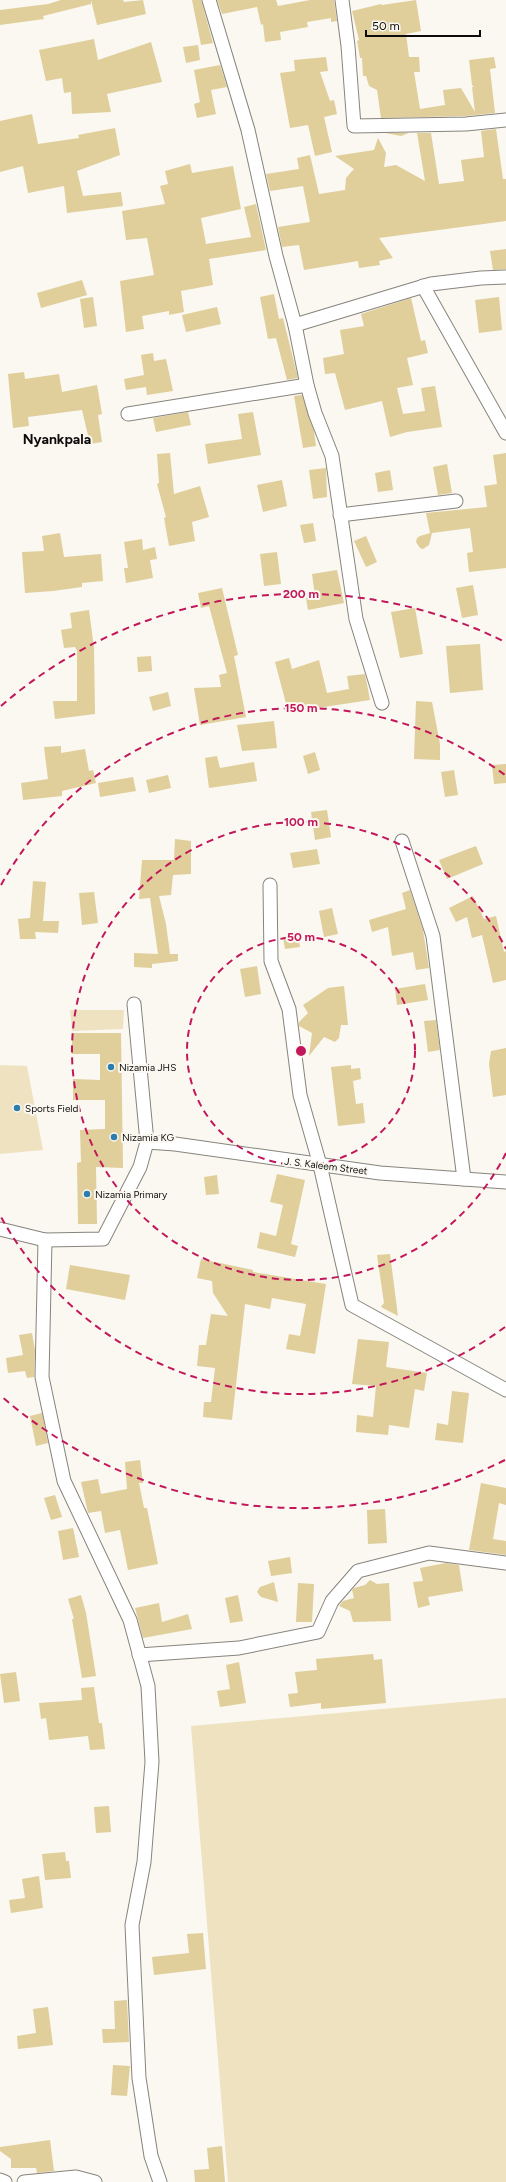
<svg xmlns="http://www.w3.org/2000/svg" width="506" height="2182" font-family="Figtree,sans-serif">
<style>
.green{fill:#eee2c0}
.building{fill:#e0ce9b}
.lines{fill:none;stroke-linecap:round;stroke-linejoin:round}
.street-casing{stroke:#87847d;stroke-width:15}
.street{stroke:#fff;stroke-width:13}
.ring{fill:none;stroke:#c2185b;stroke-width:2;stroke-dasharray:7 5}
.poi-dot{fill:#2c7cad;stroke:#faf8f0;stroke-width:1.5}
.labels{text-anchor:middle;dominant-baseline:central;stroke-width:4;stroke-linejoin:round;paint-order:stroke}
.poi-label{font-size:10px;fill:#0d0c0a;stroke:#faf8f0;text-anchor:start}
.street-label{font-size:10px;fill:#0d0c0a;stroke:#faf8f0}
.district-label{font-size:14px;font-weight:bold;fill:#0d0c0a;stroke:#faf8f0}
.centre{fill:#c2185b;stroke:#faf8f0;stroke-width:2}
.ring-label{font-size:12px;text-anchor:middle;font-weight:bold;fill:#c2185b;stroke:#faf8f0;stroke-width:4;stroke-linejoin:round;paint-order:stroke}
</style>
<rect width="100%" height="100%" fill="#faf8f0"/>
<g class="green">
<polygon points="70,1010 124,1010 123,1029 72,1031"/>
<polygon points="0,1065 27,1066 43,1150 0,1154"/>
<polygon points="506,1698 506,2182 228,2182 191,1726"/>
</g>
<g class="building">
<polygon points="61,0 91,0 91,4 43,16 44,19 0,25 0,10 48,4"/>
<polygon points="91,0 123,0 124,2 143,0 146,14 97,25"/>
<polygon points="192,0 201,0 213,43 201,45"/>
<polygon points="217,0 276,0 278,6 310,0 334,0 337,21 331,22 331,18 307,22 308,27 280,32 281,40 265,42 263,24 261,25 257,7 222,14"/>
<polygon points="416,0 421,31 406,34 409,57 419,57 420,72 414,72 420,109 445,105 443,90 461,88 475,112 472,87 474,87 472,85 469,60 494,57 496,68 490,69 495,113 466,116 381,118 377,90 369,86 366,76 363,76 362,58 360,58 357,41 359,40 352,11 381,4 382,5"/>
<polygon points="94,39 98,60 151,42 162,82 107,94 111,112 72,114 71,92 64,93 62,78 46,81 39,50"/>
<polygon points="198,45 200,60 186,63 183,47"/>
<polygon points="326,57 328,71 320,72 330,101 334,100 337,114 324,117 332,152 315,156 308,125 290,128 280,73 295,71 294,60"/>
<polygon points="220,65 227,87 211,90 216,114 197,118 194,104 200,102 194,70"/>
<polygon points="32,114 38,144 79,138 78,135 115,128 120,155 77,171 83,196 121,192 123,206 67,213 64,186 28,193 23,166 0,172 0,121"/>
<polygon points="496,129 503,179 506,179 506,221 379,238 393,258 379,261 380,265 359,268 358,261 304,270 299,245 282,247 278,227 310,222 303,186 270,191 266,174 299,169 297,158 310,155 319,194 345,190 346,178 354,169 335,156 374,150 378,138 386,153 384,167 396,165 425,181 417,133 431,133 439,184 464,181 461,160 484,157 481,131"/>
<polygon points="385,133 409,133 401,136"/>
<polygon points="190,164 192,173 233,166 241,209 201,218 206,244 251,237 244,207 256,204 266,250 209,259 213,285 181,291 184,312 169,315 169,311 142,316 144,329 126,332 120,281 154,275 147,238 126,240 122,211 165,204 160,186 168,184 165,171"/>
<polygon points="506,249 506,269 493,270 490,251"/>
<polygon points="82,280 87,295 41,308 37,293"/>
<polygon points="274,294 279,319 283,318 298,378 287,380 276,338 268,339 260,297"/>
<polygon points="93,297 97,326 84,328 80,299"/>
<polygon points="499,297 502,330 479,333 475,300"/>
<polygon points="411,298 421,341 425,340 428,353 407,358 413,385 397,388 403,414 425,411 421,388 435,386 442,427 407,432 390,437 382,401 345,410 335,373 325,374 323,358 344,354 340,330 364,326 361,314"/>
<polygon points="217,307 221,324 186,332 182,315"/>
<polygon points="153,353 154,361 166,359 173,391 147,395 146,387 126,390 124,379 144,375 141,355"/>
<polygon points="24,372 25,379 59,374 62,392 97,385 102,414 98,415 102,442 90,444 82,410 28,417 29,426 13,428 8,374"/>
<polygon points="302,395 314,431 316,446 303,448 294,396"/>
<polygon points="188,412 191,425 156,432 153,418"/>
<polygon points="253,412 261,455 208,464 205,444 242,439 238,414"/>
<polygon points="170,453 174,494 200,486 209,517 192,522 195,541 169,546 164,518 166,517 157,484 159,483 157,454"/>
<polygon points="506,453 506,568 469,572 467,553 473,552 470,528 432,533 429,545 423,549 420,548 416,542 417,538 420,536 430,533 426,513 487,507 484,486 497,484 493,455"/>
<polygon points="447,464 452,493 438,495 433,467"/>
<polygon points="326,468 327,497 313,499 309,470"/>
<polygon points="390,470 393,490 378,492 375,473"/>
<polygon points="282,480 287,506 263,512 257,485"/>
<polygon points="313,523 316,541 304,543 300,525"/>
<polygon points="60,533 64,557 101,554 103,581 82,583 82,587 53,591 25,593 22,552 44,551 42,536"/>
<polygon points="366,536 377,562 366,567 354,541"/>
<polygon points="142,539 143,550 155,547 157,559 150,560 153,578 126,583 124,568 128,568 124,542"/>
<polygon points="277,552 281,584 264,586 260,554"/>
<polygon points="337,570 344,603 308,610 306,598 315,596 312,574"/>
<polygon points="473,585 478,615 462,618 456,588"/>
<polygon points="222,588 238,655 234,656 246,717 200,725 194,688 221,687 219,675 227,673 209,606 201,608 198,593"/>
<polygon points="415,608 423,654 400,658 391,612"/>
<polygon points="89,610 94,648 95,714 55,719 53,701 77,701 77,651 75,647 64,648 61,630 72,628 70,613"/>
<polygon points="480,644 483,690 450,693 446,646"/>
<polygon points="151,656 152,671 138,672 137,657"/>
<polygon points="289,658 292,669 319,660 327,693 349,689 347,676 365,674 370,700 311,709 310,705 288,711 275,662"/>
<polygon points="168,692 171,706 153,711 149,697"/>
<polygon points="416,701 432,702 440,744 440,760 414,759"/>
<polygon points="274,721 277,748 242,751 237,725"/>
<polygon points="61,746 61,753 85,749 89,771 93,770 96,783 62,791 62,796 23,800 21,783 48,779 44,747"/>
<polygon points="315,752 320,770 308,774 303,756"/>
<polygon points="217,756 220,768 254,762 257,781 209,788 205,758"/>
<polygon points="506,764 506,783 494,784 492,765"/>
<polygon points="454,770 458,795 445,797 441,772"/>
<polygon points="168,775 171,788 149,793 146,780"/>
<polygon points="133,777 136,791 100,797 98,783"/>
<polygon points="327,810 331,837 315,840 311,812"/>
<polygon points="175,839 191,841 191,874 173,875 171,895 159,896 166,924 170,954 178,954 178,961 152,964 152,968 134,967 134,953 158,954 150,898 139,899 142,860 174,860"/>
<polygon points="476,846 483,864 447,879 439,860"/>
<polygon points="317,849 320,864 293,868 290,853"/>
<polygon points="33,881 46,882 43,921 59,921 58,933 35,932 36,939 20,939 18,919 30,918"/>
<polygon points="410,890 423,930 429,968 416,970 413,952 392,956 388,927 372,932 369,920 406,909 402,893"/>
<polygon points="94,892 98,923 82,925 79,893"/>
<polygon points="473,896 484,919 496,916 504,952 506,951 506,980 493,983 482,935 472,938 467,917 456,922 449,908"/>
<polygon points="332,908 338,934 324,937 319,911"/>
<polygon points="298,935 300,947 285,949 283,937"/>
<polygon points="257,966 261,994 245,997 240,969"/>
<polygon points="425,984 428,1000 397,1005 395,989"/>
<polygon points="344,986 348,1025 341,1025 339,1038 335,1042 324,1037 309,1056 312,1033 299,1026 299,1022 308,1013 303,1005 328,988"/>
<polygon points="436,1020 440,1050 428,1052 424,1021"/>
<polygon points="72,1033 121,1033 123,1168 96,1167 97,1224 78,1224 77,1163 81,1162 80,1130 105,1129 105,1100 73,1100 73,1079 100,1080 100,1054 72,1054"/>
<polygon points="506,1048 506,1095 493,1097 489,1064 491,1051"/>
<polygon points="351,1065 351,1069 360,1068 361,1079 353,1081 356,1104 363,1103 365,1123 338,1126 331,1067"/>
<polygon points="277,1174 305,1180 291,1244 298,1246 295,1257 257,1248 260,1232 276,1236 283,1205 270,1202"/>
<polygon points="217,1175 219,1194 206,1195 204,1177"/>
<polygon points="390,1254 398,1316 381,1307 384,1303 377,1255"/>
<polygon points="201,1259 253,1270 253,1272 326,1284 315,1354 286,1349 289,1334 300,1336 306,1304 272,1298 270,1309 245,1304 232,1420 203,1417 204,1402 211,1402 215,1368 197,1366 199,1345 206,1345 211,1314 228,1316 213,1293 212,1281 197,1278"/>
<polygon points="70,1265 130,1275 125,1300 66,1289"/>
<polygon points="32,1333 35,1350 34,1377 27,1378 25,1371 8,1373 6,1358 23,1355 19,1335"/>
<polygon points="358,1339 389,1342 386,1367 427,1373 424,1391 415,1389 409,1428 389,1425 388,1435 356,1432 357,1415 373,1417 376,1386 352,1384"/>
<polygon points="452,1391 469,1393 463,1443 435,1440 437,1423 448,1425"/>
<polygon points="42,1413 48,1443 36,1446 30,1416"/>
<polygon points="140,1460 143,1483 139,1483 144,1508 147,1508 158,1564 128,1570 120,1530 105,1533 101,1511 88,1513 81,1482 98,1479 101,1494 127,1489 125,1462"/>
<polygon points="481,1483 506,1488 506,1505 499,1503 493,1539 506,1541 506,1555 469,1550"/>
<polygon points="55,1495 62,1517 51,1520 44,1498"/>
<polygon points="385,1509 387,1543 368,1544 367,1510"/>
<polygon points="73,1528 79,1557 63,1560 58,1531"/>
<polygon points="290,1557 292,1573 271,1576 268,1561"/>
<polygon points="446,1563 459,1565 463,1591 428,1597 430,1605 418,1608 413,1582 423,1581 420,1568"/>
<polygon points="370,1580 377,1584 389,1583 391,1621 353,1622 350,1611 339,1606 343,1601 354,1598 352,1590 354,1588 365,1585"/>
<polygon points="274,1582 278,1602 261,1597 257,1592 260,1587"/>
<polygon points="298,1583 314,1584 312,1622 296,1622"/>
<polygon points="81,1595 86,1613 96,1676 82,1678 72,1619 74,1619 68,1599"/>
<polygon points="238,1595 243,1621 230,1623 225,1598"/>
<polygon points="159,1603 162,1622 188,1614 192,1629 143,1638 135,1608"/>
<polygon points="373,1654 374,1660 382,1659 386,1703 321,1709 321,1703 290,1707 288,1694 298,1693 295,1672 317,1670 316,1659"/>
<polygon points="239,1662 246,1703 220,1707 217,1691 230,1689 226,1665"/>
<polygon points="16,1672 20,1701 4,1703 0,1674"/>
<polygon points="94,1687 99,1723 102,1723 105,1749 90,1750 88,1736 49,1740 46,1718 41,1719 39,1703 82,1700 81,1688"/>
<polygon points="109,1806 111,1832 96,1833 94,1807"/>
<polygon points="65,1852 66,1861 69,1861 71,1878 45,1880 42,1854"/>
<polygon points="39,1876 43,1908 11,1913 9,1900 25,1898 22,1879"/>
<polygon points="203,1933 206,1969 154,1975 152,1957 189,1953 187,1934"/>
<polygon points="127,2000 129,2042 103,2043 102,2029 115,2029 114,2001"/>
<polygon points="48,2007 53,2045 18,2049 17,2036 36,2033 33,2009"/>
<polygon points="113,2065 130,2066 127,2096 111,2095"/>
<polygon points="50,2140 54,2171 37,2173 36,2168 11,2168 11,2159 0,2151 0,2147"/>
<polygon points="222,2146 225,2182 195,2182 194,2170 209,2169 207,2148"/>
</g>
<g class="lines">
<defs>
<g id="street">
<polyline points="209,0 248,130 276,256 295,325 307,385 315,413 332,456 356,619 382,703"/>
<polyline points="342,0 348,46 354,126 466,124 506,120"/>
<polyline points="423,286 506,433"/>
<polyline points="295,325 431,284 481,278 506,277"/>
<polyline points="128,414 307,385"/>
<polyline points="340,515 456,501"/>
<polyline points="402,841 433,936 464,1179"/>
<polyline points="270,885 271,961 289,1009 300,1095 320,1165 352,1305 506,1390"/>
<polyline points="147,1142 175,1144 380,1173 506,1182"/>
<polyline points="0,1229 45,1240 103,1239 140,1167 147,1142 134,1004"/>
<polyline points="45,1240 42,1377 64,1481 130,1620 148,1686 152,1762 144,1862 132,1925 139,2078 151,2156 160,2182"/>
<polyline points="139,1655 239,1648 318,1632 332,1601 358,1571 429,1553 506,1563"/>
<polyline points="0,2180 5,2182"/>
<polyline points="24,2182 76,2177 95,2182"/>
</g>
</defs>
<use href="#street" class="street-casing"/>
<use href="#street" class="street"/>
</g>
<g class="ring">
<circle cx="301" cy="1051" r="114"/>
<path d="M506 1153A229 229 0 1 1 506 949"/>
<path d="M505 1327A343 343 0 0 1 1 1217M1 885A343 343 0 0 1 505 775"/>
<path d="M505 1460A457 457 0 0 1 1 1396M1 706A457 457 0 0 1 505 642"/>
</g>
<g class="poi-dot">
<circle cx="111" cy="1067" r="4"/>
<circle cx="17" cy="1108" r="4"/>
<circle cx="114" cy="1137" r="4"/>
<circle cx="87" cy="1194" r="4"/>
</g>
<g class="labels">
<g class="poi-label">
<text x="119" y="1067">Nizamia JHS</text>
<text x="25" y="1108">Sports Field</text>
<text x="122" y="1137">Nizamia KG</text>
<text x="95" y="1194">Nizamia Primary</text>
</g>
<g class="street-label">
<text transform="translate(326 1166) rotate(7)">J. S. Kaleem Street</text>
</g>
<g class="district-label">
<text x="57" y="439">Nyankpala</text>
</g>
</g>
<circle cx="301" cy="1051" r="6" class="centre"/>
<g class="ring-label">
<text x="301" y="598">200 m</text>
<text x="301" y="712">150 m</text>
<text x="301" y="826">100 m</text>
<text x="301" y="941">50 m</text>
</g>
<path d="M366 30v6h114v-6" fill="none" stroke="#0d0c0a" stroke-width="2"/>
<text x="372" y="30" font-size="12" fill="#0d0c0a" stroke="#faf8f0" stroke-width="3" paint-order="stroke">50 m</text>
</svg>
